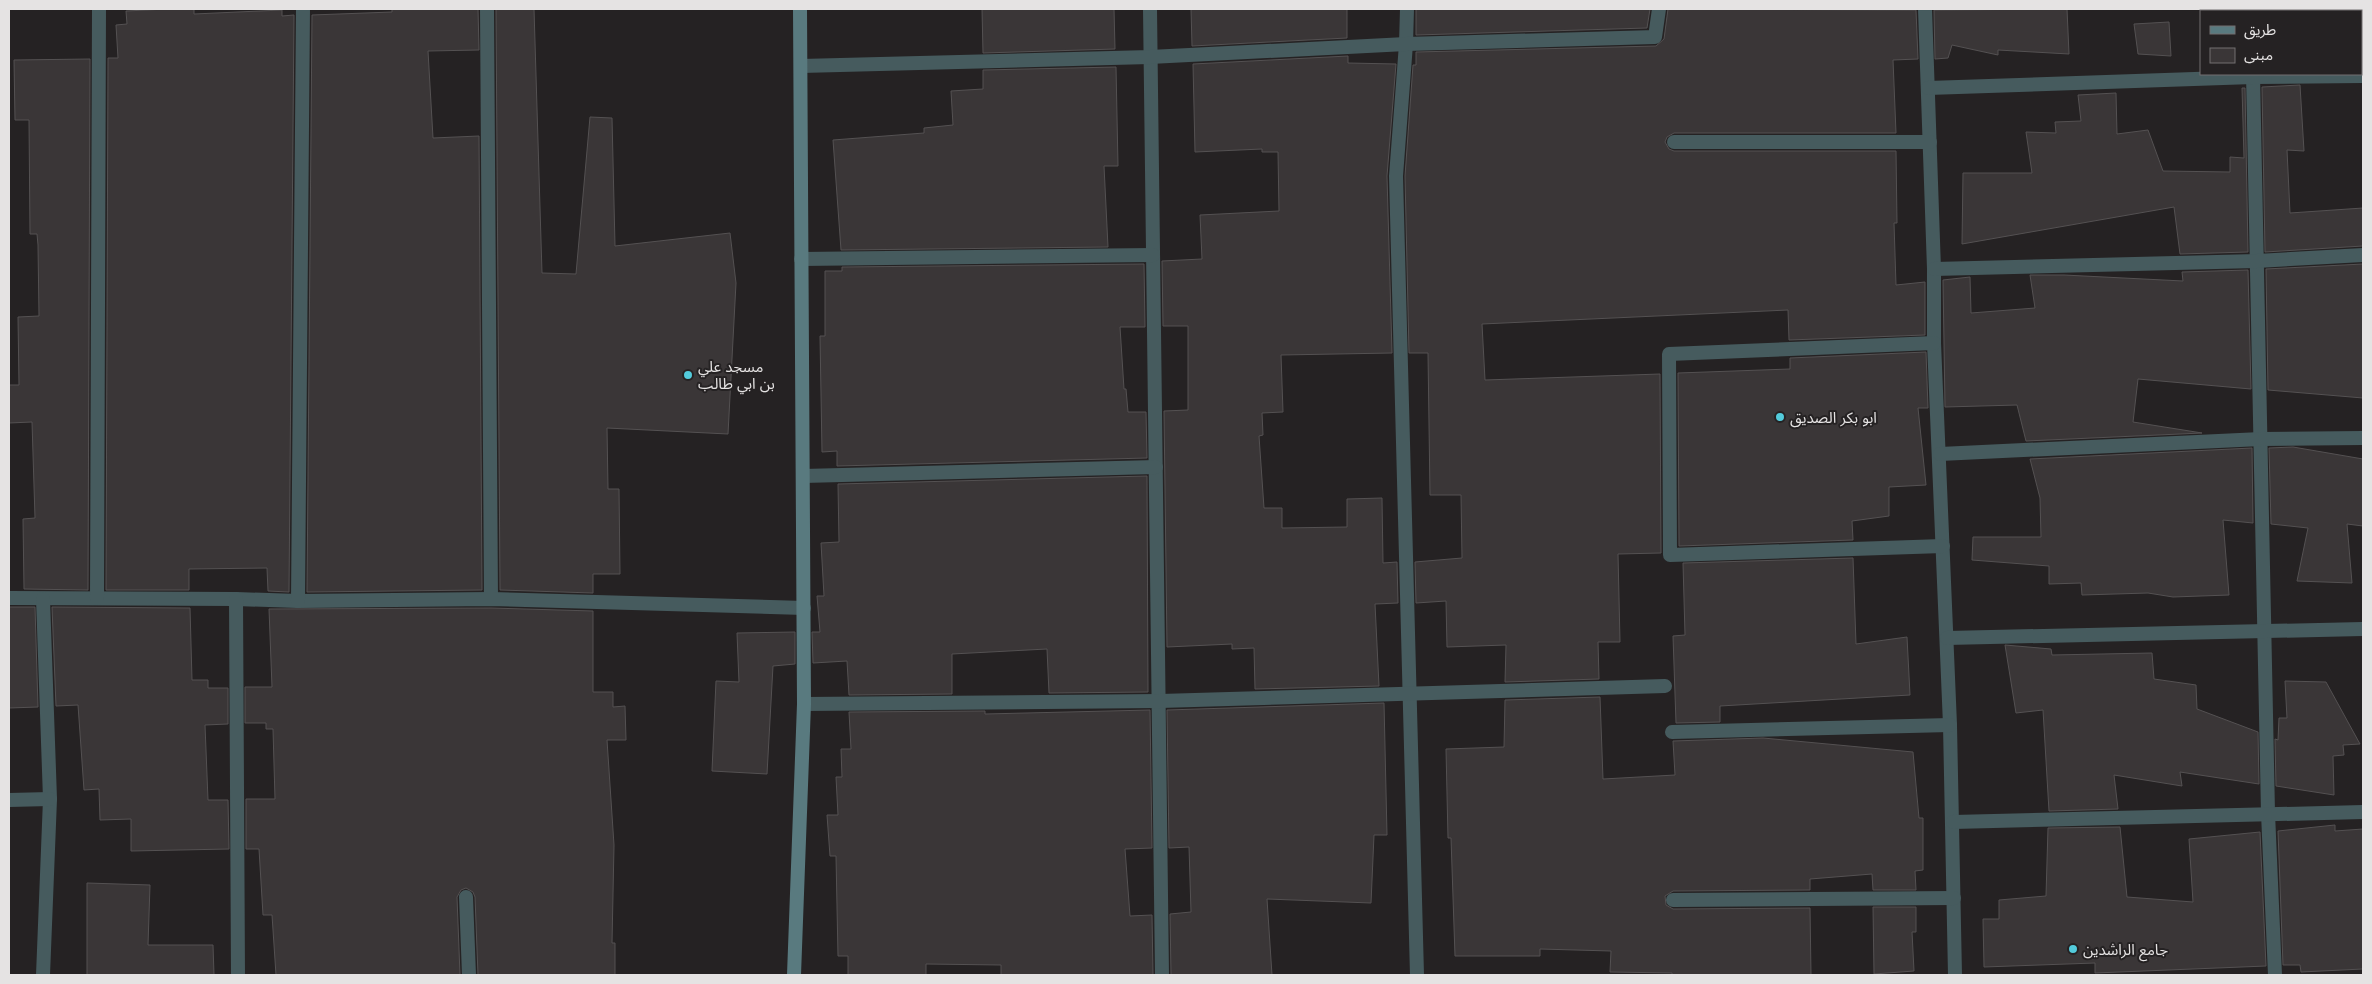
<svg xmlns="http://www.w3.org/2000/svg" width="2372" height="984" font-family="Helvetica,'Noto Sans Arabic',sans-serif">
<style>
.green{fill:#5b353f}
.building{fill:#3a3637;stroke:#545152}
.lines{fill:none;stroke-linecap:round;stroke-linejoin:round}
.service{stroke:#465b5e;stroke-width:14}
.minor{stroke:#465b5e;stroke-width:14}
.secondary{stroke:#597a7f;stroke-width:14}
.poi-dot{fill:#53cbdb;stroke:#252223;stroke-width:2}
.labels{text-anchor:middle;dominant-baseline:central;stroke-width:4;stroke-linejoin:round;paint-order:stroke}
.poi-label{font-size:15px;fill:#e5e3e3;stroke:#252223;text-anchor:start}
</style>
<rect width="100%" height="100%" fill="#252223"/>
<polygon class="green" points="2275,9 2363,9 2363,56 2361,56 2361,11 2275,11"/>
<g class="building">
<polygon points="167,9 194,9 194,14 282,10 282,16 294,15 289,592 268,591 267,568 189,569 189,590 106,590 108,58 118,58 116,25 127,24 126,11"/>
<polygon points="392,9 478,9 479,50 428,51 433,138 479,136 482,590 307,592 312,15 392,12"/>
<polygon points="496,9 534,9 542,273 576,274 590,117 612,118 615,246 730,233 736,283 728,434 607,428 608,489 619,489 620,574 593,574 593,593 500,590"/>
<polygon points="982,9 1114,9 1115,49 983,53"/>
<polygon points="1191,9 1347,9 1347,38 1192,46"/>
<polygon points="1416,9 1650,9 1647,28 1416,35"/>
<polygon points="1668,9 1916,10 1918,59 1893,60 1896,133 1674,133 1667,137 1665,142 1669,149 1674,151 1896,151 1897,223 1894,223 1896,285 1925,282 1925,335 1789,340 1788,310 1482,324 1485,380 1660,374 1661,553 1618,554 1620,642 1598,642 1599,679 1505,682 1506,645 1447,647 1446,601 1416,603 1415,562 1462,558 1461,495 1430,495 1428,353 1409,353 1405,176 1413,65 1416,65 1416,52 1656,46 1664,39"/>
<polygon points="2067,9 2069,54 1998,50 1998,55 1952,45 1948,58 1935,59 1934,10"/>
<polygon points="2169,22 2171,56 2138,54 2134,24"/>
<polygon points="1348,56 1348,63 1396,64 1387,176 1392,353 1281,355 1283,412 1262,413 1263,435 1259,436 1264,508 1282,508 1282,528 1347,527 1347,499 1382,498 1383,563 1397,562 1398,603 1375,604 1379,686 1255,689 1254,648 1232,649 1232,644 1167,647 1164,411 1188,410 1188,326 1163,326 1162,261 1202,259 1200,215 1279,211 1278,152 1262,152 1262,149 1195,152 1193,64"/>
<polygon points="90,59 88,590 24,589 23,519 35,518 32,422 9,423 9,385 19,385 18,317 39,316 38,245 37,234 30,234 29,120 15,120 14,60"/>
<polygon points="1116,67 1118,166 1104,166 1108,247 841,250 833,140 924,133 924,128 953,125 951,91 983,89 983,70"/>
<polygon points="2300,85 2304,151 2287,150 2290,213 2363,208 2363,246 2265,252 2262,87"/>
<polygon points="2242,88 2245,88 2248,252 2180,254 2174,207 1962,244 1963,173 2032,173 2026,132 2056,133 2055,122 2081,121 2078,95 2116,93 2117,134 2148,130 2163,171 2230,172 2230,157 2244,158"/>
<polygon points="1144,264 1145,327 1120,327 1124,389 1126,389 1128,412 1146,412 1147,458 837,466 837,451 822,452 820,336 825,336 825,271 842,271 842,267"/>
<polygon points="2363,264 2363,398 2268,390 2266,269"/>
<polygon points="2248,270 2251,389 2138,379 2133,422 2202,433 2026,441 2017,405 1945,407 1943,280 1970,277 1971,313 2035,308 2030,275 2064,275 2183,281 2182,272"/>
<polygon points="1926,352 1928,408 1918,408 1926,485 1889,487 1889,516 1852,521 1853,540 1679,546 1678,373 1790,369 1790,358"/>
<polygon points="2293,447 2363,459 2363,526 2347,524 2352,583 2297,581 2308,528 2271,524 2269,448"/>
<polygon points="2252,448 2253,523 2223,520 2229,595 2173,597 2148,593 2082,595 2081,583 2049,584 2049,566 1972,560 1973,537 2041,537 2040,498 2030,459"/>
<polygon points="1147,476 1148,692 1049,693 1047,649 952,654 952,694 849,695 847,661 813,663 812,632 820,632 817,596 824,596 821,543 839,542 838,484"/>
<polygon points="1853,558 1856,644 1907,637 1910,695 1720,706 1720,722 1676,723 1673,636 1685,635 1683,563"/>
<polygon points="9,607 35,607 38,707 9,708"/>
<polygon points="52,607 190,608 192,680 208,680 208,688 228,688 228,724 205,725 208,800 228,800 229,849 131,851 131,819 100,820 99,789 84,790 78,705 56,706"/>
<polygon points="491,608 593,611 593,692 613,692 613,707 625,706 626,740 607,740 614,845 612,943 615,943 615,975 478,975 475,897 473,892 466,888 461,890 457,897 460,975 276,975 272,915 263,915 259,849 246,849 246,799 275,799 273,729 266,729 266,723 245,723 245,687 272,687 269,609"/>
<polygon points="795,632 795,664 773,666 767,774 712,771 716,681 739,682 737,633"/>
<polygon points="2005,645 2051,649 2052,655 2152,653 2154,679 2196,685 2197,709 2258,732 2259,784 2180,772 2182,786 2114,775 2118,809 2049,811 2043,710 2016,713"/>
<polygon points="2285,681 2326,682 2360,744 2343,745 2344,755 2333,756 2334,795 2276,786 2275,739 2278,740 2279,718 2287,718"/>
<polygon points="1600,697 1603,779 1675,775 1673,741 1763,738 1913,752 1919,818 1923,818 1923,870 1915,871 1916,890 1873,890 1872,874 1810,879 1810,890 1673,891 1665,896 1666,905 1673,909 1810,908 1811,975 1672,975 1672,973 1610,972 1611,951 1540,949 1540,956 1455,956 1451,838 1448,838 1446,749 1504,747 1505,700"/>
<polygon points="1384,703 1387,835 1374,835 1371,903 1267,899 1272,975 1171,975 1170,914 1191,912 1189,847 1169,848 1167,710"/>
<polygon points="1150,710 1152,848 1125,849 1130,916 1152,915 1153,975 1001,975 1001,965 926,964 926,975 848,975 848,956 838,956 836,856 830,856 827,815 838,815 836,777 842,777 841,749 851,749 849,712 985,711 985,714"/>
<polygon points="2335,825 2335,831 2363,829 2363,969 2301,972 2300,965 2283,965 2278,831"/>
<polygon points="2120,827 2127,897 2193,902 2189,839 2260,832 2266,966 2095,973 2095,963 1984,967 1983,919 1999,919 1999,900 2046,896 2048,828"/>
<polygon points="87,883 150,885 148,945 213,945 214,975 87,975"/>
<polygon points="1873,907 1916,907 1916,932 1912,932 1914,971 1874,974"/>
</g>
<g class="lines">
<polyline class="service" points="466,897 469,975"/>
<g class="minor">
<polyline points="487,9 491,599"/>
<polyline points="1150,9 1162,975"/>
<polyline points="1407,9 1406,44 1396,176 1417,975"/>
<polyline points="1925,9 1934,269 1934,343 1950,725 1955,975"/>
<polyline points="2252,9 2252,11"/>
<polyline points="801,66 1150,57 1406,44 1655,37 1659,9"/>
<polyline points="2253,74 2268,813 2275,975"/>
<polyline points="1928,88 2253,77 2363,76"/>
<polyline points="1674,142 1930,142"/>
<polyline points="801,259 1153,255"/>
<polyline points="1934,269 2257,261 2363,255"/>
<polyline points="1934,343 1669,354 1670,555 1943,546"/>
<polyline points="1940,454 2261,439 2363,438"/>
<polyline points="803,476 1156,467"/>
<polyline points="9,598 236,599 298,601 491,599 804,608"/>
<polyline points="97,598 99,9"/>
<polyline points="43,599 50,799 43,975"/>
<polyline points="236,599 238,975"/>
<polyline points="298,601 303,9"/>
<polyline points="1947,638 2363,629"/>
<polyline points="804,704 1160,701 1665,686"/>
<polyline points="1672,732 1950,725"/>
<polyline points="9,800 50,799"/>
<polyline points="1953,822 2363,812"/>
<polyline points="1673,900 1954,898"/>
</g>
<polyline class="secondary" points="794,975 804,704 800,9"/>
</g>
<g class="poi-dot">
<circle cx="688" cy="375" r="5"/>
<circle cx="1780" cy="417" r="5"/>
<circle cx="2073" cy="949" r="5"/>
</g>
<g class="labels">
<g class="poi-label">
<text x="698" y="366">مسجد علي<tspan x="698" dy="17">بن ابي طالب</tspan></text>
<text x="1790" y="417">ابو بكر الصديق</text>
<text x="2083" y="949">جامع الراشدين</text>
</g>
</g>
<rect width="2372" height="984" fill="none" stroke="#e5e3e3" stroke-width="20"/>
<rect x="2200" y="10" width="162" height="65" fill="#252223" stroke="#726f70"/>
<rect x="2210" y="26" width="25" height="8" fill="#597a7f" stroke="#726f70"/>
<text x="2244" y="35" font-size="15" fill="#e5e3e3">طريق</text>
<rect x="2210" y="48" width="25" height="15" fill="#3a3637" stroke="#726f70"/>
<text x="2244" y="60" font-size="15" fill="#e5e3e3">مبنى</text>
</svg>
